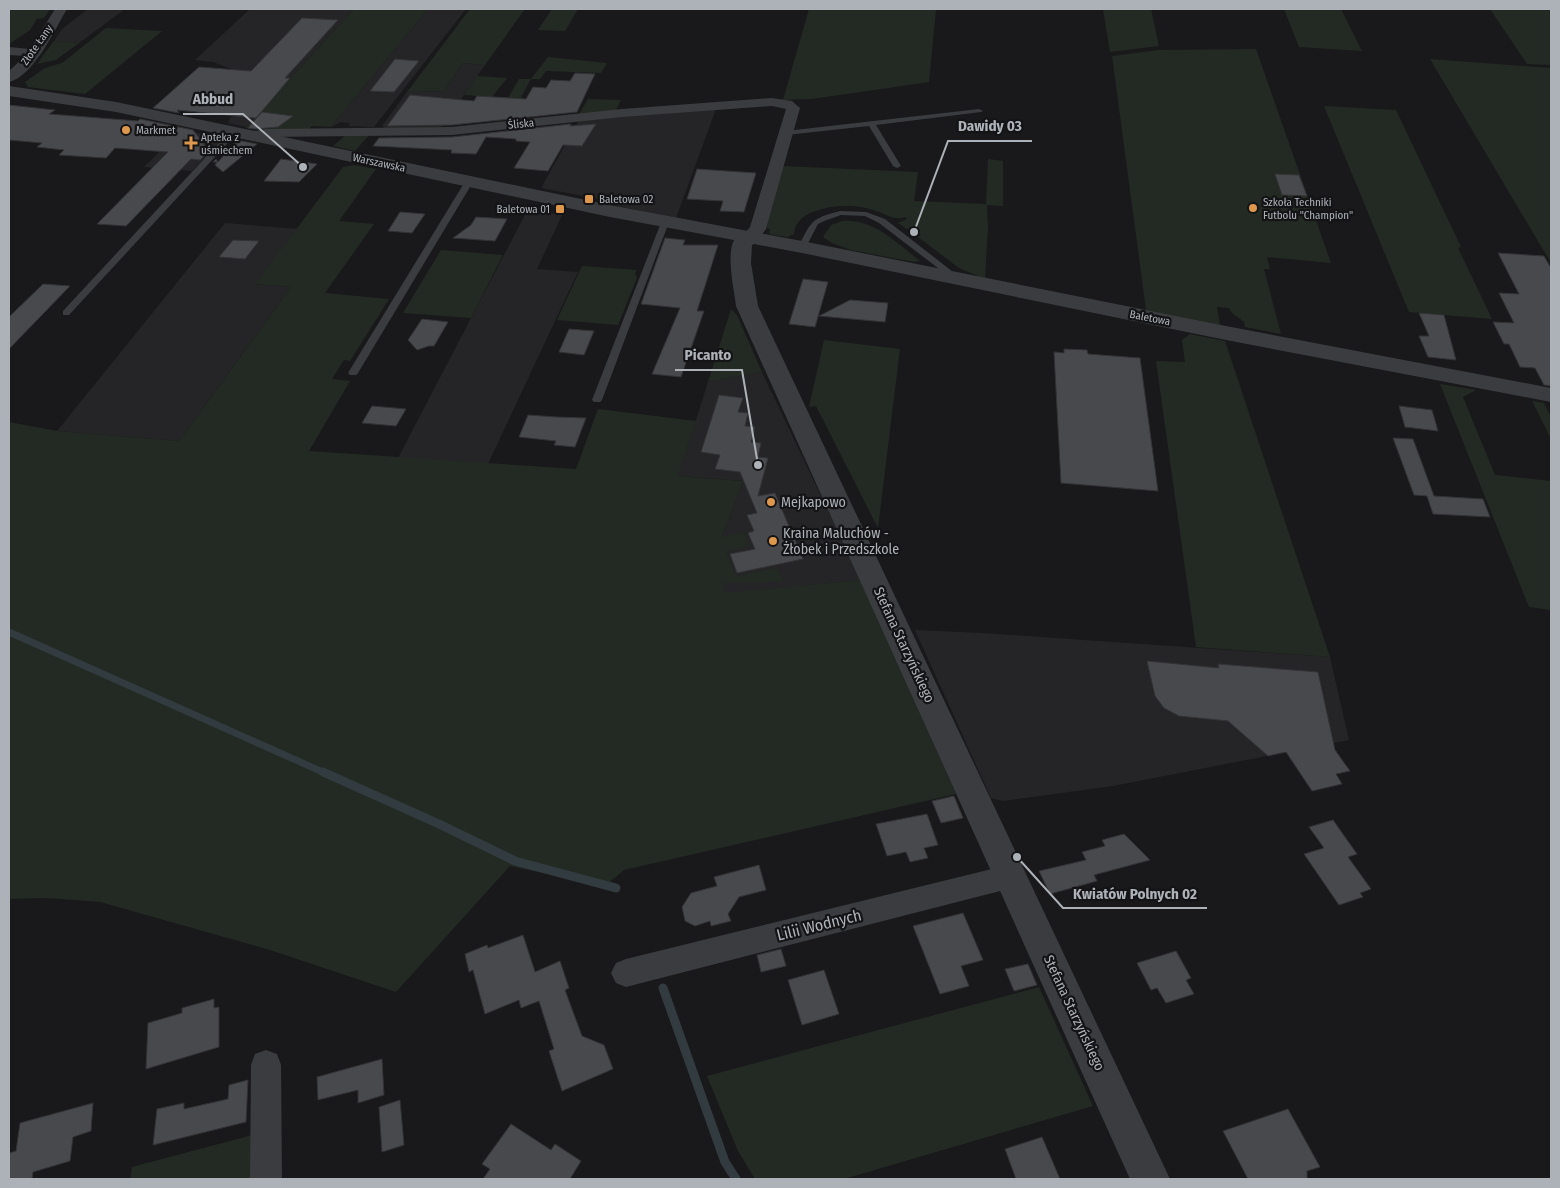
<svg xmlns="http://www.w3.org/2000/svg" width="1560" height="1188" font-family="'Fira Sans Condensed',sans-serif">
<style>
.built{fill:#252527}
.green{fill:#232a23}
.lines{fill:none;stroke-linecap:round;stroke-linejoin:round}
.stream-far1{stroke:#323b3f;stroke-width:7}
.stream{stroke:#323b3f;stroke-width:9}
.building{fill:#48494d;stroke:#333336}
.service{fill:#3a3c3f;fill-rule:evenodd}
.minor{fill:#3a3c3f;fill-rule:evenodd}
.tertiary{fill:#3a3c3f;fill-rule:evenodd}
.poi-dot{fill:#de984e;stroke:#141416;stroke-width:2}
.labels{text-anchor:middle;dominant-baseline:central;stroke-width:4.5;stroke-linejoin:round;paint-order:stroke}
.far-street-label{font-size:11px;fill:#adb2b9;stroke:#141416}
.far-poi-label{font-size:11px;fill:#adb2b9;stroke:#141416;text-anchor:start}
.poi-label{font-size:14px;fill:#adb2b9;stroke:#141416;text-anchor:start}
.street-label{font-size:14px;fill:#adb2b9;stroke:#141416}
.near-street-label{font-size:16px;fill:#adb2b9;stroke:#141416}
.leader{fill:none;stroke:#adb2b9;stroke-width:2}
.callout-dot{fill:#adb2b9;stroke:#141416;stroke-width:2}
.callout-label{font-size:15px;text-anchor:middle;font-weight:bold;fill:#adb2b9;stroke:#141416;stroke-width:4.5;stroke-linejoin:round;paint-order:stroke}
</style>
<rect width="100%" height="100%" fill="#19191b"/>
<g class="built">
<polygon points="88,9 125,9 79,43 54,41 62,29"/>
<polygon points="250,9 354,9 246,127 228,123 230,118 250,99 240,70 231,69 213,62 195,60"/>
<polygon points="428,9 466,9 374,127 349,126 349,123 341,122 331,127"/>
<polygon points="463,63 485,65 441,127 386,129 382,126 407,92 444,91"/>
<polygon points="716,109 676,218 604,203 605,200 541,188 579,120"/>
<polygon points="182,130 218,137 221,140 192,171 144,167"/>
<polygon points="528,209 562,215 537,269 578,272 488,464 398,458"/>
<polygon points="225,223 298,229 255,284 291,287 179,441 57,431"/>
<polygon points="762,372 861,580 725,594 711,554 722,537 743,481 678,476 708,382"/>
<polygon points="915,630 983,633 1330,657 1349,740 1113,786 1003,801 991,798"/>
</g>
<g class="green">
<polygon points="9,9 50,9 44,18 37,19 30,30 9,44"/>
<polygon points="354,9 428,9 331,127 312,126 308,130 245,128"/>
<polygon points="470,9 525,9 485,65 463,63 444,91 407,92"/>
<polygon points="552,9 578,9 565,31 538,30"/>
<polygon points="809,9 936,9 929,82 812,99 783,100"/>
<polygon points="1103,9 1151,9 1159,46 1110,52"/>
<polygon points="1284,9 1341,9 1362,51 1299,47"/>
<polygon points="1490,9 1551,9 1551,65 1527,64"/>
<polygon points="106,28 162,31 85,94 28,87 25,82 45,68 62,63"/>
<polygon points="54,41 79,43 56,60 37,64"/>
<polygon points="1256,49 1331,263 1267,257 1270,269 1264,269 1281,334 1245,327 1244,322 1231,312 1229,308 1217,307 1220,325 1146,310 1112,56 1159,50"/>
<polygon points="548,57 607,63 601,73 546,71 540,79 531,79 517,105 493,104 497,97 508,98 519,79 531,79"/>
<polygon points="1430,59 1551,68 1551,262 1545,253"/>
<polygon points="477,76 507,78 492,97 464,95"/>
<polygon points="588,99 621,100 615,112 579,114"/>
<polygon points="1324,106 1396,110 1461,247 1458,248 1492,319 1409,312"/>
<polygon points="370,134 355,151 333,146 346,135"/>
<path d="M988 159 1003 161V206L987 205 988 227 985 279 959 268 918 237 921 235 911 228 907 229 898 223 907 219 905 217C893 221 887 214 876 211 855 204 834 204 813 212 803 216 795 222 794 234L787 237 769 234 770 229 766 228 782 166 918 172 914 201 986 204Z"/>
<polygon points="354,165 376,169 339,221 374,224 325,293 389,299 350,361 344,360 332,379 350,381 309,451 576,469 598,409 696,421 678,476 743,481 722,537 744,532 749,546 726,551 736,576 777,568 783,581 722,583 725,593 861,580 956,794 624,870 605,886 510,866 396,992 270,950 100,902 47,898 9,899 9,422 57,431 179,441 291,287 255,284 343,167"/>
<path d="M842 221C873 218 897 243 920 261L914 262 851 250 832 243 823 237 831 225Z"/>
<polygon points="441,250 503,255 471,318 403,313"/>
<polygon points="582,266 637,270 635,273 637,278 618,325 557,320"/>
<polygon points="731,309 737,315 762,372 708,382"/>
<polygon points="1190,334 1225,341 1330,657 1196,647 1156,361 1185,362 1182,340"/>
<polygon points="824,340 900,349 878,528 816,406 809,407"/>
<polygon points="1440,384 1476,390 1463,397 1495,475 1551,481 1551,610 1529,607"/>
<polygon points="1532,401 1544,403 1551,417 1551,439"/>
<polygon points="1039,987 1093,1106 844,1179 755,1179 738,1151 707,1076"/>
<polygon points="256,1134 254,1179 130,1179 132,1167"/>
</g>
<g class="lines">
<polyline class="stream-far1" points="9,632 325,773"/>
<g class="stream">
<polyline points="323,772 439,824 515,861 616,888"/>
<polyline points="663,988 725,1162 736,1179"/>
</g>
</g>
<g class="building">
<polygon points="302,18 338,20 285,78 290,78 256,118 177,110 179,113 153,108 199,67 251,71"/>
<polygon points="395,59 419,61 394,92 370,91"/>
<polygon points="575,73 595,74 577,112 452,125 387,126 410,95 474,101 477,96 526,99 533,87 546,88 551,80 570,81"/>
<polygon points="9,105 55,110 49,114 138,121 140,119 193,130 209,151 200,160 191,159 126,226 97,224 168,152 115,148 106,158 59,155 64,150 37,147 42,143 9,140"/>
<polygon points="262,112 293,116 278,127 255,129 248,128"/>
<polygon points="571,124 570,126 596,124 582,146 563,145 548,171 514,168 530,142 516,141 516,139 486,137 476,154 451,153 452,150 373,146 379,138 452,137"/>
<polygon points="237,140 257,144 223,172 215,165 217,162 213,162 216,159 218,162"/>
<polygon points="281,159 317,164 299,182 264,181"/>
<polygon points="697,169 756,173 744,212 720,211 723,201 687,199"/>
<polygon points="1275,174 1299,175 1307,196 1282,195"/>
<polygon points="400,212 425,214 412,233 388,231"/>
<polygon points="476,217 507,219 495,241 453,238 471,225"/>
<polygon points="665,238 685,240 683,245 718,245 697,311 704,311 681,377 652,374 680,308 641,304"/>
<polygon points="233,240 259,241 245,259 219,257"/>
<polygon points="1498,253 1544,256 1551,268 1551,386 1544,385 1535,368 1520,367 1509,344 1504,344 1493,322 1514,323 1499,293 1519,294"/>
<polygon points="803,279 828,282 815,327 789,324"/>
<polygon points="43,284 70,286 9,349 9,317"/>
<polygon points="850,300 888,303 885,322 819,316"/>
<polygon points="1419,313 1444,315 1456,360 1428,357 1419,336 1429,336"/>
<polygon points="422,319 448,322 434,346 429,346 417,350 408,340"/>
<polygon points="569,329 594,331 584,355 559,352"/>
<polygon points="1064,349 1087,350 1088,354 1140,358 1158,491 1061,483 1054,352 1064,353"/>
<polygon points="719,395 743,398 738,412 748,413 745,426 755,427 751,442 761,443 758,457 768,458 758,496 775,493 803,559 737,573 730,554 755,549 748,533 754,531 747,515 757,513 740,472 715,469 720,455 701,452"/>
<polygon points="372,406 406,409 396,426 362,423"/>
<polygon points="1399,406 1432,410 1438,431 1405,427"/>
<polygon points="528,415 556,417 586,418 575,447 554,445 556,441 519,437"/>
<polygon points="1393,438 1413,439 1434,496 1483,499 1490,517 1433,514 1427,496 1414,495"/>
<polygon points="1147,661 1219,668 1218,664 1318,672 1335,750 1350,771 1336,774 1342,784 1312,791 1286,752 1268,756 1228,721 1179,716 1164,708 1155,696"/>
<polygon points="954,796 963,818 941,823 932,801"/>
<polygon points="927,814 938,845 924,848 928,858 910,862 906,852 887,856 876,824"/>
<polygon points="1333,820 1357,854 1348,857 1371,889 1360,893 1363,897 1339,905 1304,854 1324,848 1309,827"/>
<polygon points="1124,834 1150,860 1094,875 1097,881 1050,894 1039,871 1086,860 1082,852 1105,846 1102,840"/>
<polygon points="759,865 766,890 739,897 728,914 731,921 711,926 710,921 695,926 685,921 682,907 691,893 717,886 714,877"/>
<polygon points="963,913 983,960 961,966 969,986 940,994 913,926"/>
<polygon points="523,935 535,972 560,961 569,988 565,990 582,1036 604,1045 613,1069 562,1091 549,1051 554,1049 539,1001 521,1008 519,1000 485,1014 473,970 469,972 465,954 487,945 488,948"/>
<polygon points="781,949 786,966 761,972 757,955"/>
<polygon points="1176,951 1191,978 1186,980 1194,994 1166,1003 1157,988 1151,990 1137,963"/>
<polygon points="1028,964 1037,985 1014,991 1005,969"/>
<polygon points="824,970 839,1014 802,1025 788,980"/>
<polygon points="214,999 214,1008 219,1007 219,1047 146,1069 148,1023 182,1013 182,1008"/>
<polygon points="382,1059 384,1095 358,1103 358,1090 318,1100 317,1077"/>
<polygon points="248,1080 246,1122 153,1145 157,1109 184,1103 184,1109 228,1099 229,1085"/>
<polygon points="400,1100 404,1145 382,1152 379,1107"/>
<polygon points="93,1103 91,1131 73,1137 70,1161 33,1172 32,1179 9,1179 9,1153 16,1151 20,1123"/>
<polygon points="1288,1109 1320,1167 1307,1171 1307,1179 1248,1179 1223,1131"/>
<polygon points="511,1124 551,1150 555,1144 581,1161 570,1179 483,1179 490,1169 482,1164"/>
<polygon points="1042,1137 1060,1179 1016,1179 1005,1149"/>
</g>
<g class="lines">
<g class="service">
<polygon points="979,109 983,111 981,112 876,125 901,166 897,168 893,166 869,126 786,135 782,133 786,131"/>
<polygon points="230,131 237,133 69,315 63,315 63,311"/>
<polygon points="466,180 473,182 358,373 356,375 350,375 348,373"/>
<path d="M840 211 866 212 885 219 962 279 958 282 955 281 879 223 865 216 841 215 824 221 818 224 805 249H799L798 247C812 221 810 219 840 211Z"/>
<polygon points="662,220 669,222 602,400 600,402 594,402 592,400"/>
</g>
<g class="minor">
<path d="M55 9H67C55 29 33 77 9 82V71L25 56 9 55V47L30 49Z"/>
<path d="M772 98 792 101 800 108 766 229C760 238 754 244 743 241L741 238 750 227 786 109 772 106 622 117 452 135 266 137 250 140 245 139 243 136 245 133 266 129 452 127 622 109Z"/>
<polygon points="1012,864 1022,867 1026,876 1022,885 1012,888 626,987 616,983 611,973 616,963 626,959"/>
<polygon points="266,1050 277,1054 281,1065 282,1179 250,1179 251,1065 255,1054"/>
</g>
<path class="tertiary" d="M9 86 116 102 610 205 802 241 1226 326 1551 388V402L1226 340 802 253 754 244 752 245 751 263 758 306 1170 1179H1130L736 306C734 289 726 255 734 240L610 217 116 112 9 96Z"/>
</g>
<g class="poi-dot">
<circle cx="126" cy="130" r="5"/>
<path d="M188.5 135.5h5v5h5v5h-5v5h-5v-5h-5v-5h5z"/>
<rect x="584" y="194" width="10" height="10" rx="2.5"/>
<circle cx="1253" cy="208" r="5"/>
<rect x="555" y="204" width="10" height="10" rx="2.5"/>
<circle cx="771" cy="502" r="5"/>
<circle cx="773" cy="541" r="5"/>
</g>
<g class="labels">
<g class="far-street-label">
<text transform="translate(37 45) rotate(-55)">Złote Łany</text>
<text transform="translate(521 124) rotate(-6)">Śliska</text>
<text transform="translate(379 163) rotate(12)">Warszawska</text>
<text transform="translate(1150 318) rotate(11)">Baletowa</text>
</g>
<g class="far-poi-label">
<text x="136" y="130">Markmet</text>
<text x="201" y="137">Apteka z<tspan x="201" dy="13">uśmiechem</tspan></text>
<text x="599" y="199">Baletowa 02</text>
<text x="1263" y="202">Szkoła Techniki<tspan x="1263" dy="13">Futbolu "Champion"</tspan></text>
<text x="550" y="209" text-anchor="end">Baletowa 01</text>
</g>
<g class="poi-label">
<text x="781" y="502">Mejkapowo</text>
<text x="783" y="533">Kraina Maluchów -<tspan x="783" dy="16">Żłobek i Przedszkole</tspan></text>
</g>
<g class="street-label">
<text transform="translate(904 645) rotate(65)">Stefana Starzyńskiego</text>
<text transform="translate(1074 1013) rotate(65)">Stefana Starzyńskiego</text>
</g>
<g class="near-street-label">
<text transform="translate(819 925) rotate(-14)">Lilii Wodnych</text>
</g>
</g>
<path class="leader" d="M303 167L243 114H183M914 232L948 141H1032M758 465L742 370H675M1017 857L1063 908H1207"/>
<g class="callout-dot">
<circle cx="303" cy="167" r="5"/>
<circle cx="914" cy="232" r="5"/>
<circle cx="758" cy="465" r="5"/>
<circle cx="1017" cy="857" r="5"/>
</g>
<g class="callout-label">
<text x="213" y="104">Abbud</text>
<text x="990" y="131">Dawidy 03</text>
<text x="708" y="360">Picanto</text>
<text x="1135" y="899">Kwiatów Polnych 02</text>
</g>
<rect width="1560" height="1188" fill="none" stroke="#adb2b9" stroke-width="20"/>
</svg>
